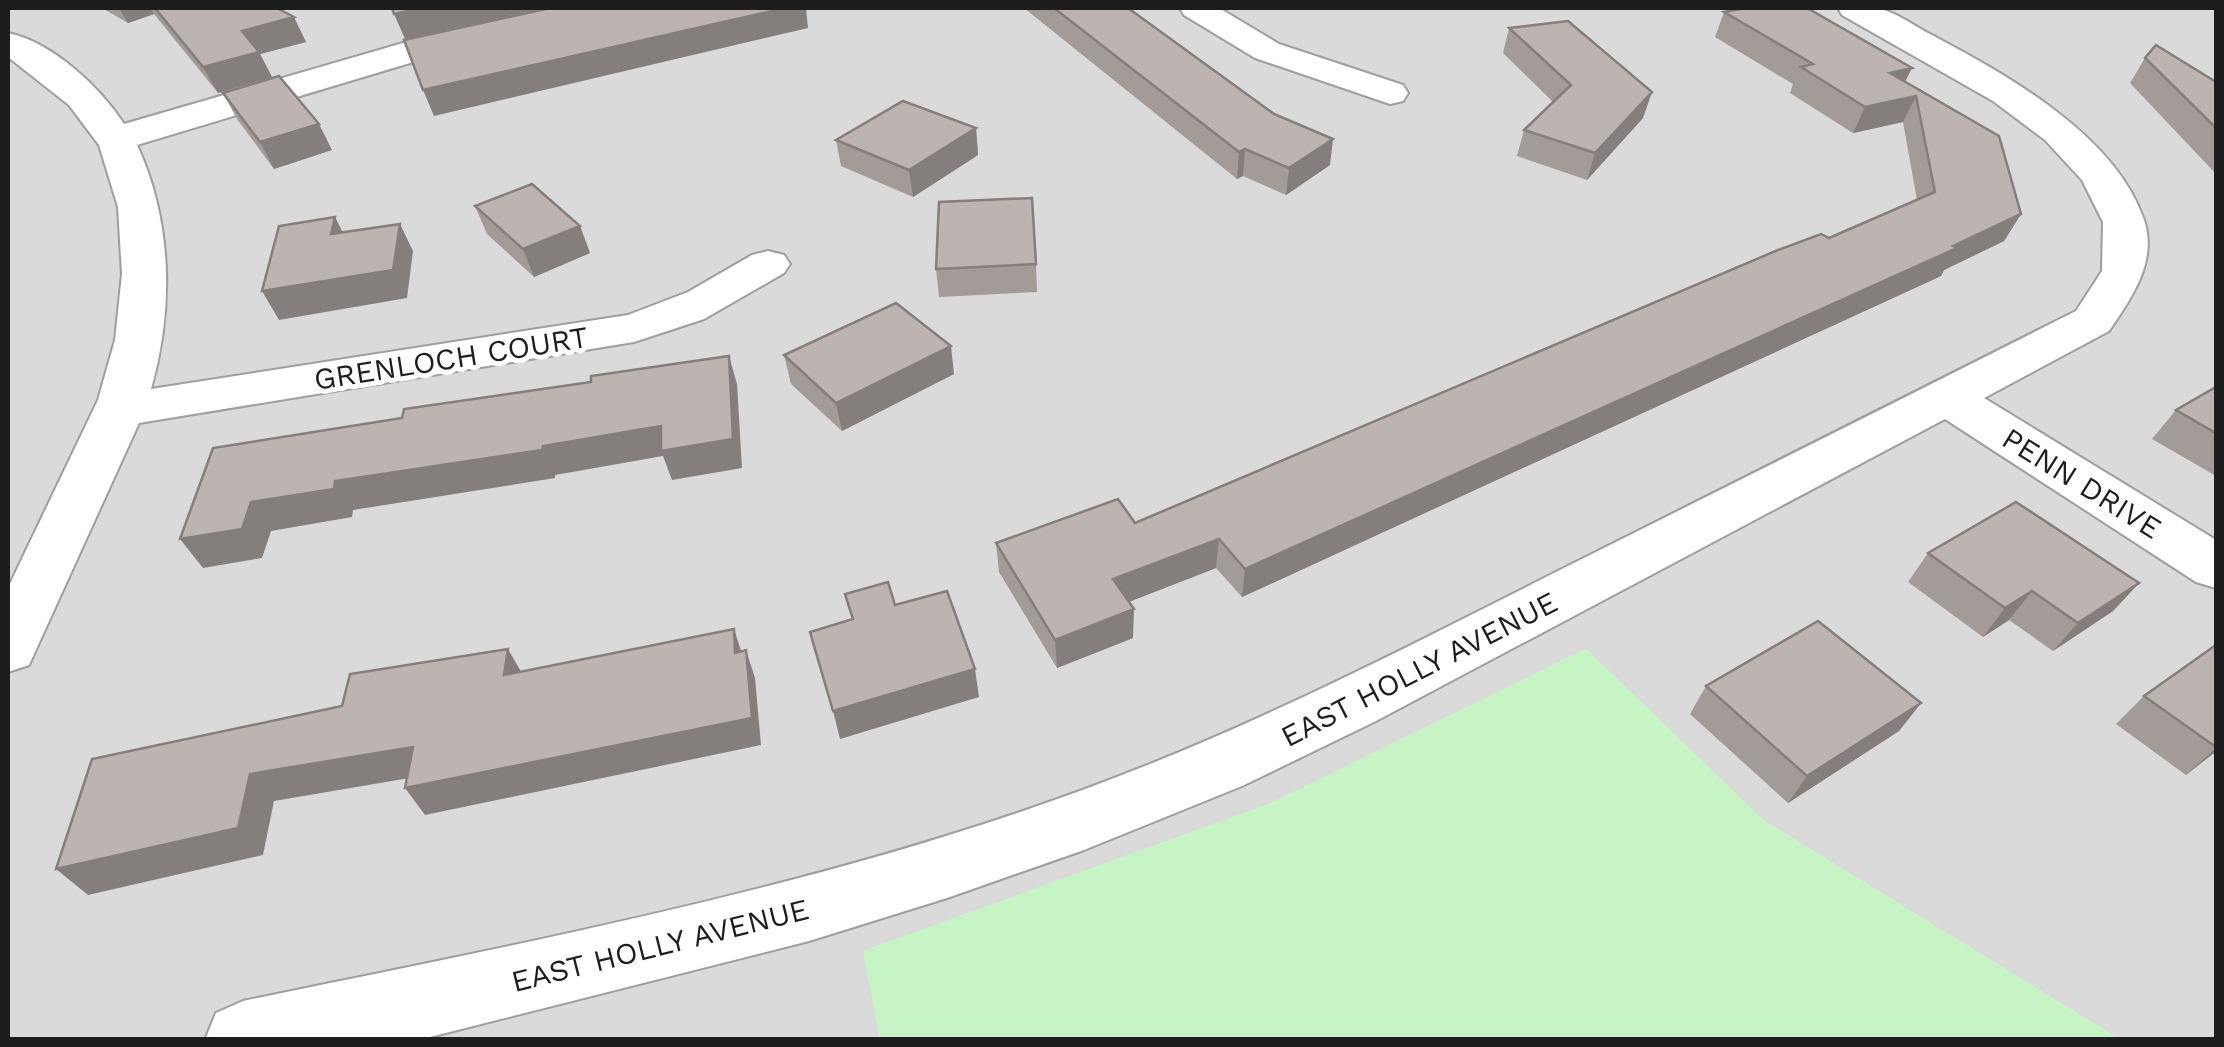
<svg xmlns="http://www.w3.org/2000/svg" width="2224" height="1047" font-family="'Work Sans',sans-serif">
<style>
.residential{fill:#dbdada}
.park{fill:#c6f4c4}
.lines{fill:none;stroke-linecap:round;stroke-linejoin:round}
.minor-casing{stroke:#9e9e9e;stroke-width:4}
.minor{fill:#fff;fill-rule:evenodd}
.wall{fill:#a39b98}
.shaded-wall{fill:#847e7c}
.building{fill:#bdb4b1;stroke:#847e7c;stroke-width:2.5}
.labels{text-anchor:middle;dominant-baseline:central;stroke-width:10;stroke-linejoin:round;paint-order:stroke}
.street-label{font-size:30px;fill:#1d1d1d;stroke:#fff}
</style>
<rect width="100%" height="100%" fill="#ede9e4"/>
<polygon class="residential" points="8,8 2216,8 2216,1039 2119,1039 1763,820 1586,649 1269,804 864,951 880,1039 8,1039"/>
<polygon class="park" points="1586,649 1763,820 2119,1039 880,1039 863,951 1269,804"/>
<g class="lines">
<defs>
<g id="minor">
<path d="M561 8H620L616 15 430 57 137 145C172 221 174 308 151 389L628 315 688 292 752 255 768 251 784 255 790 264 784 273 704 319 634 342 139 423 29 665 8 672V588L98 400 115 340 122 274 118 207 99 145 69 105 8 57V33C52 42 100 87 124 124L410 41Z"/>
<polygon points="1180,8 1219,8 1279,44 1403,85 1408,93 1403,101 1390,104 1255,58 1184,15"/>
<path d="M1838 8C1849 7 1863 6 1875 8 1893 10 1914 26 1930 34 2005 74 2115 134 2144 220 2158 261 2131 299 2109 331L1984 398 2216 540V588L2196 582 1945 419 1374 722 1242 786 1084 850 947 898 809 941 418 1040H205L216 1013 243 1001C523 943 808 890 1077 792 1242 732 1398 652 1554 573 1728 486 1902 399 2076 311L2102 271 2103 222 2082 180 2045 140 1993 101 1842 15Z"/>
</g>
</defs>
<use href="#minor" class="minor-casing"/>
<use href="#minor" class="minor"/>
</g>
<g class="wall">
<polygon points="102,8 277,8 306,42 260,54 272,77 218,93 154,14 128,23"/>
<polygon points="1024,8 1128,8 1330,165 1286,195 1243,176 1237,179"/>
<polygon points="1724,12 1905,82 2021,214 2004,241 1944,270 1941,276 1242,597 1216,568 1129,602 1133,638 1057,668 999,572 996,543 1135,523 1829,238 1917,200 1903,122 1853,133 1790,93 1793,84 1715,37"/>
<polygon points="1509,28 1643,118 1587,180 1517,156 1524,130 1553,102 1503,53"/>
<polygon points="2145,58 2216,82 2216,174 2130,83"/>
<polygon points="223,93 332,150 274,169 237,119"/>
<polygon points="976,128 978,155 913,197 841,166 836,140"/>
<polygon points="475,206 580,226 590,253 534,277 487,234"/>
<polygon points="1036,264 1037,292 939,297 936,269"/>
<polygon points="784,355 954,374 842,431 791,384"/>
<polygon points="2216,387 2216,476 2152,439 2176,410"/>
<polygon points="1928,553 2139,583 2113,611 2053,651 2009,620 1983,637 1908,582"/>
<polygon points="2216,645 2216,757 2213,754 2186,775 2116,724 2144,696"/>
<polygon points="1706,686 1921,703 1899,731 1788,803 1690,714"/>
</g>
<g class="shaded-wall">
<polygon points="119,8 150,8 154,14 128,23"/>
<polygon points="423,8 546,8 405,39 394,14"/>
<polygon points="785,8 806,8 808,28 434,116 423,90"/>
<polygon points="294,17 306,42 260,54 272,77 218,93 203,67 242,31"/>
<polygon points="1912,68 1899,94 1890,73"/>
<polygon points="1652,92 1643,118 1587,180 1595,153"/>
<polygon points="1916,96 1903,122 1853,133 1865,107"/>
<polygon points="319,124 332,150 274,169 260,142"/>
<polygon points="976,128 978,155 913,197 909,170"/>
<polygon points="1333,139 1330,165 1286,195 1289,168"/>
<polygon points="1245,149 1243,176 1237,179 1239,152"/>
<polygon points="2021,214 2004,241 1944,270 1941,276 1242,597 1245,569"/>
<polygon points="335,217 349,245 331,234"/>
<polygon points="400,224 413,251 407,298 279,320 262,291"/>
<polygon points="580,226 590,253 534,277 523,249"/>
<polygon points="951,346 954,374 842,431 836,403"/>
<polygon points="729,356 737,384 742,468 672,480 663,456 555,475 555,478 353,510 352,517 271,531 262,558 203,568 180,539 251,502 335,481 543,446"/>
<polygon points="1219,539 1216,568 1113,608 1113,579"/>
<polygon points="2139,583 2113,611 2053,651 2078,623"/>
<polygon points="2032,591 2009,620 1983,637 2005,608"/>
<polygon points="1134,609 1133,638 1057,668 1055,640"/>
<polygon points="734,629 743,657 735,653"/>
<polygon points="508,649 524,677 504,675"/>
<polygon points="746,650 755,678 761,745 425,815 405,788"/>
<polygon points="975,669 979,697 840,739 833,711"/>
<polygon points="1921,703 1899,731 1788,803 1807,776"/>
<polygon points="413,747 433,774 274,801 263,855 88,895 56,869 250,774"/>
<polygon points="2216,748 2216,751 2186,775"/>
</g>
<g class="building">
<polygon points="155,8 277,8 294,17 242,31 259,52 203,67"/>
<polygon points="392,8 423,8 394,14"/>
<polygon points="550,8 785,8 423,90 404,40"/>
<polygon points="1054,8 1128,8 1274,114 1333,139 1289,168 1245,149 1239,152"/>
<polygon points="1746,8 1807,8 1912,68 1890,73 1999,136 2021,214 1953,246 1957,248 1245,569 1219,539 1113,579 1134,609 1055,640 996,543 1118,499 1135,523 1778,250 1821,234 1829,238 1935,192 1916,96 1865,107 1801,67 1813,64 1724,12"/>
<polygon points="1568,21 1652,92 1595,153 1524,130 1571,85 1509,28"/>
<polygon points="2156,45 2216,82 2216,128 2145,58"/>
<polygon points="279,76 319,124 260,142 223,93"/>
<polygon points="903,101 976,128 909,170 836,140"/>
<polygon points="532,184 580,226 523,249 475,206"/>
<polygon points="1032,198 1036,264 936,269 939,202"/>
<polygon points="335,217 331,234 400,224 393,270 262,291 279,226"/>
<polygon points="896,303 951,346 836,403 784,355"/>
<polygon points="729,356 733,439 661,451 661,426 543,446 542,450 335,481 334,489 251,502 242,529 180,539 213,448 402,418 404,409 591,382 591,376"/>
<polygon points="2216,387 2216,433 2176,410"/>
<polygon points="2016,502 2139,583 2078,623 2032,591 2005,608 1928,553"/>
<polygon points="888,582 895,605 947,591 975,669 833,711 810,632 853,619 845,594"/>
<polygon points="1818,621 1921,703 1807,776 1706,686"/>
<polygon points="734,629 735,653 746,650 752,718 405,788 413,747 250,774 238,828 56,869 92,759 342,706 350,674 508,649 504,675"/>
<polygon points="2216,645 2216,747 2144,696"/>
</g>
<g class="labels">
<g class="street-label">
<text transform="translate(451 358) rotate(-9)">GRENLOCH COURT</text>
<text transform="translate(2082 483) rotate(32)">PENN DRIVE</text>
<text transform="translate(1419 669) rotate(-27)">EAST HOLLY AVENUE</text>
<text transform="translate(660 945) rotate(-14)">EAST HOLLY AVENUE</text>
</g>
</g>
<rect width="2224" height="1047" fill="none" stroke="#1d1d1d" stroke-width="20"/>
</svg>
